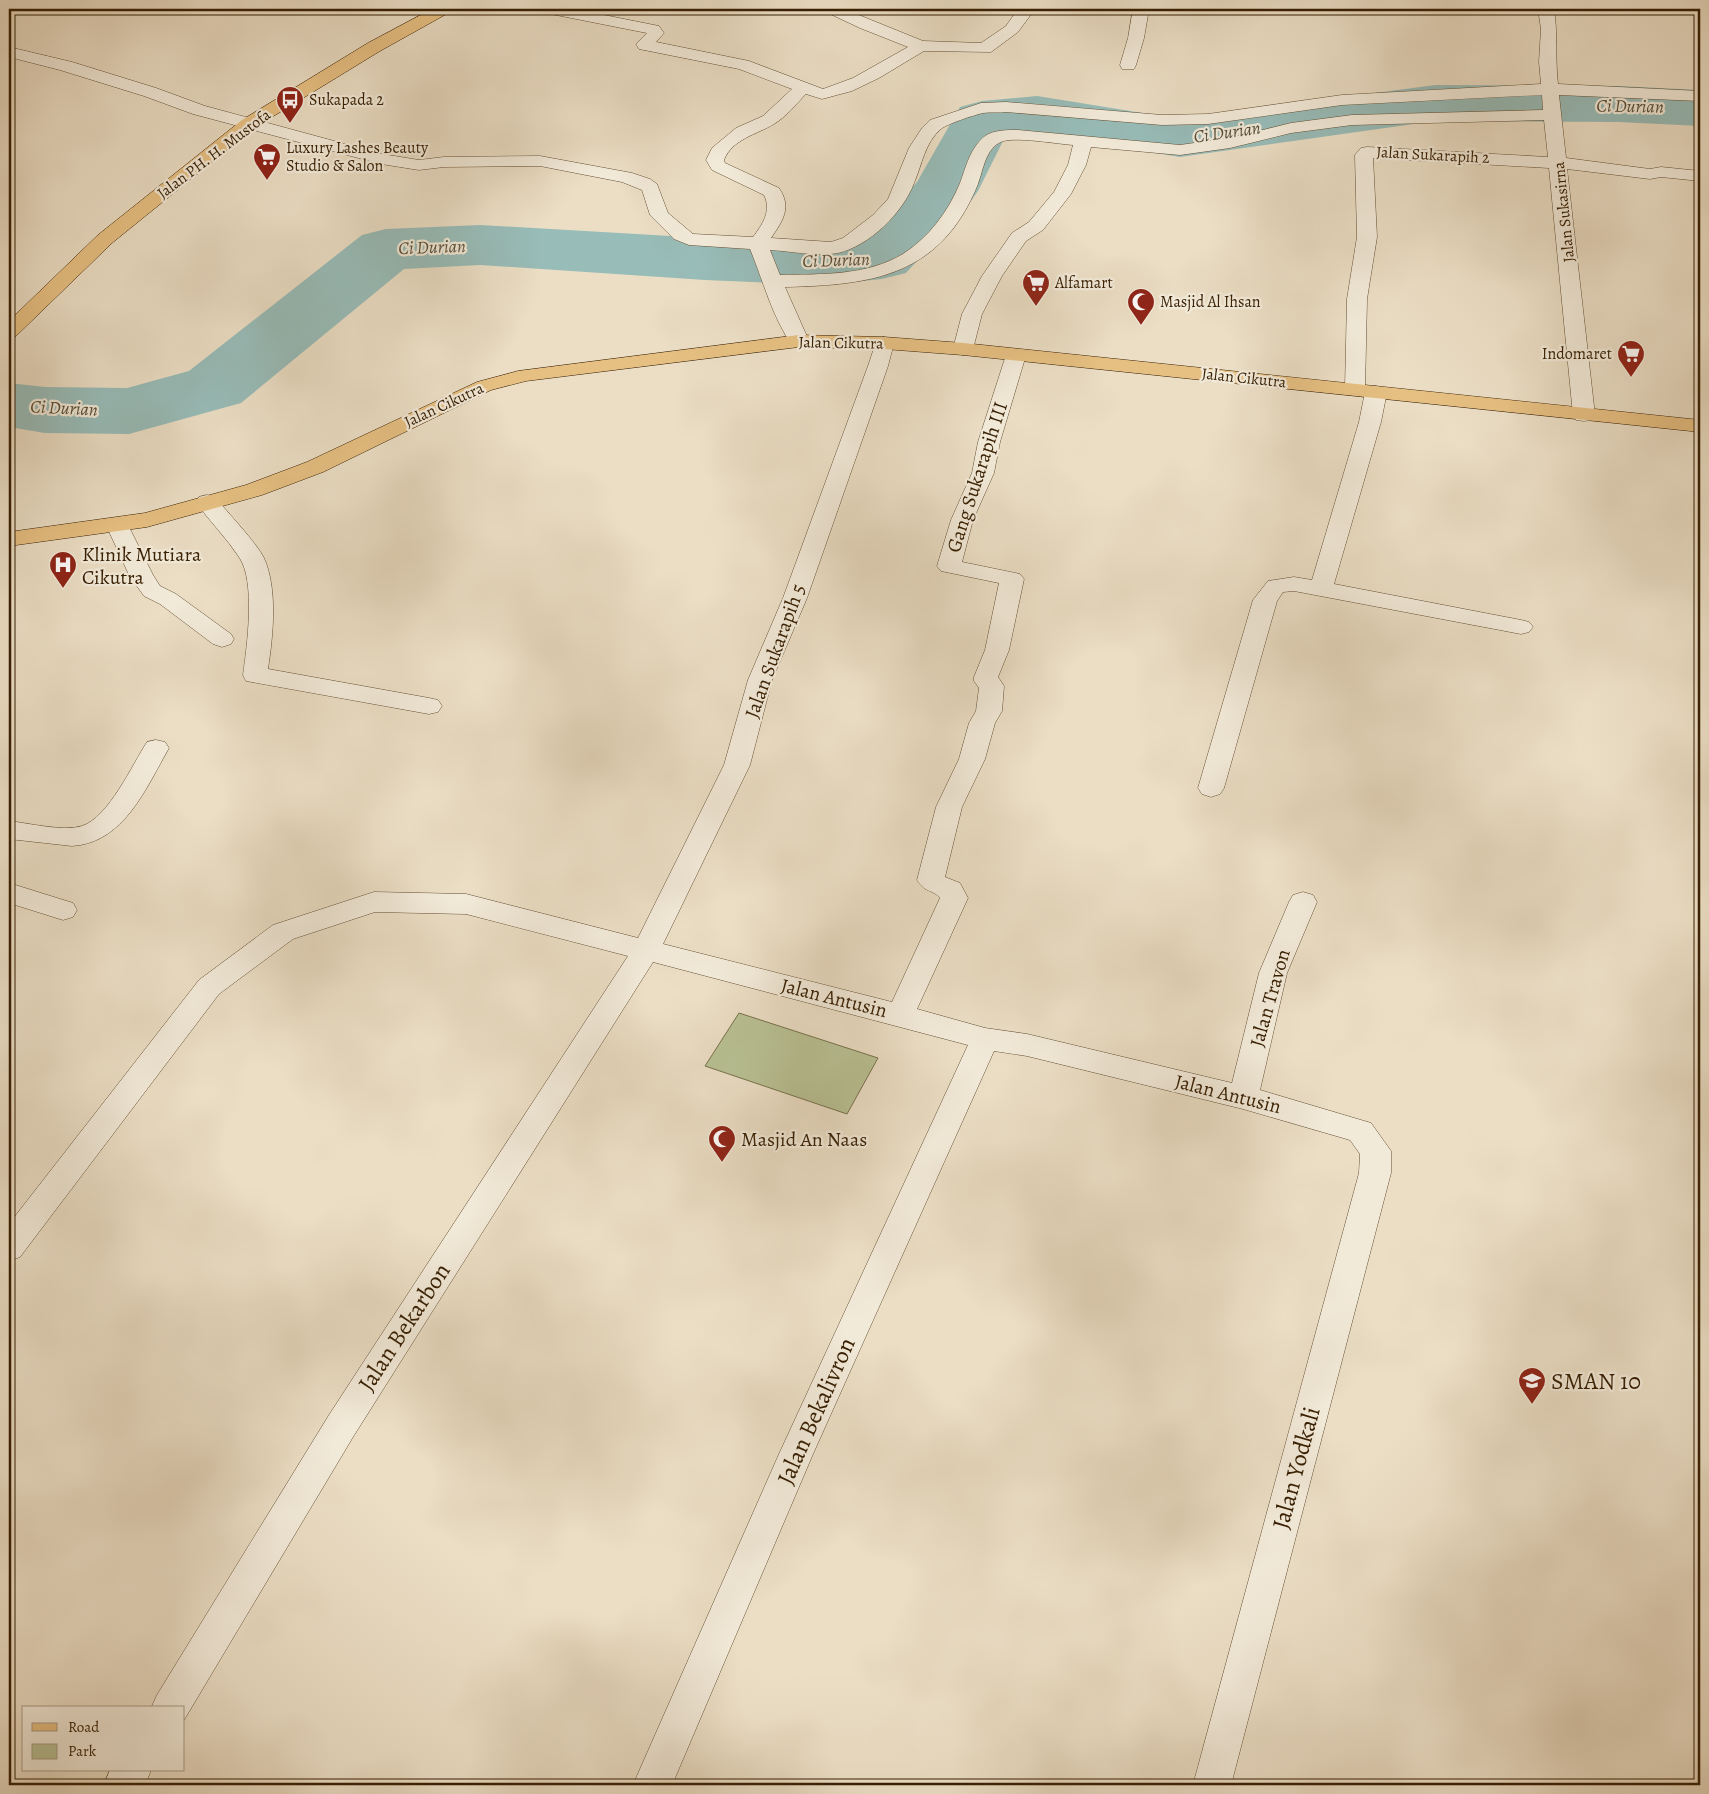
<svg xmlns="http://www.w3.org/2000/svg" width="1709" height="1794" font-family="Alegreya,serif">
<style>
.green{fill:#b8c194;stroke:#78704c}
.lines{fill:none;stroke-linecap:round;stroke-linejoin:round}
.river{fill:#98bcb8;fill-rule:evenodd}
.minor-casing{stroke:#644f34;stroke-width:1}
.major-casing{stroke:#371f03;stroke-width:1}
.highway-casing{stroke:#371f03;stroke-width:1}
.minor{fill:#f2ead9;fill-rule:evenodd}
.major{fill:#e6bf82;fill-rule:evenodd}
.highway{fill:#e6bf82;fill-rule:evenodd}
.labels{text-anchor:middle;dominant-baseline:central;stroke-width:4.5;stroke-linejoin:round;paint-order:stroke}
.far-poi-label{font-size:16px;fill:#371f03;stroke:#f2ead9;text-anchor:start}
.far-street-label{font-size:16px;fill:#371f03;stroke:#f2ead9}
.far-water-label{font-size:18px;font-style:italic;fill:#544e39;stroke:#f2ead9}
.street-label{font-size:20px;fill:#371f03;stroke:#f2ead9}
.poi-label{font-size:20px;fill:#371f03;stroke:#f2ead9;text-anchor:start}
.near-street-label{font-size:24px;fill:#371f03;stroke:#f2ead9}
.near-poi-label{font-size:24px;fill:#371f03;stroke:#f2ead9;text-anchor:start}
</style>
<rect width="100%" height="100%" fill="#ebdec5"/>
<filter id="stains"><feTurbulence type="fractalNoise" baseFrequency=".004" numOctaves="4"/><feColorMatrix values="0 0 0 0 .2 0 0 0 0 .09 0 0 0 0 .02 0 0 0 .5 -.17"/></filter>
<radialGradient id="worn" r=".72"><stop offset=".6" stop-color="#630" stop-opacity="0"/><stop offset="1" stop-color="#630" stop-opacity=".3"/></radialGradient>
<polygon class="green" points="739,1013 878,1058 847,1114 705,1066"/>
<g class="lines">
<polygon class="river" points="1435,85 1619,86 1700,90 1700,126 1619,122 1435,121 1180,157 1037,134 1005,137 978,191 968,205 906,273 882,279 823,285 705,280 480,265 404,269 241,403 129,434 45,433 9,427 9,383 45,387 127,388 189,371 362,235 386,229 480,225 705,238 823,243 862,240 917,182 960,107 982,101 1037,96 1180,119"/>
<defs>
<g id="minor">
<path d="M543 9H574L659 26 664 33 656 42 749 61 823 89 853 78 908 47 860 28 826 12 824 9H844L923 41 981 43 1006 26 1018 9H1035L1018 32 991 52 924 51 879 78 852 91 822 99 806 94C796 104 786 117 774 124 758 134 732 139 724 160L725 163 779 188C792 207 783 221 771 238L831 242 843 238 873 215 888 199 909 148 922 128 930 120 981 103 1006 102 1162 115 1208 114 1342 95 1541 84 1539 62 1541 29 1538 9H1554C1558 34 1555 59 1558 84L1700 91V101L1559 95 1566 158 1650 169 1661 167 1700 171V181L1661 177 1650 179 1567 169 1595 415 1592 420 1584 421 1576 420 1573 415 1549 168 1373 158 1377 237 1367 299 1365 389 1362 393 1355 395 1348 393 1345 389 1347 299 1357 237 1355 155 1361 148 1367 147 1548 157 1544 120 1352 125 1291 133 1230 148 1180 155 1091 147 1086 165 1071 194 1043 230 1026 241 1002 276 982 314 973 349 970 353 963 355 956 353 953 349 962 314 982 276 1012 233 1029 222 1054 192 1068 165 1073 145C1058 144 1013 136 1001 142 986 148 983 170 978 184 941 276 873 285 785 287L809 341 806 345 799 347 792 345C772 317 763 280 750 249L689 245 674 239 650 215 642 190 622 182 540 166 444 167 419 170 381 164 193 114 144 96 60 70 9 57V47L72 62 156 88 205 106 382 154 419 160 444 157 540 156 632 173 650 179 657 184 668 213 693 234 753 237C762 225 772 211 764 195L712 170 706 160 712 148 736 128 763 116 792 89 739 69 639 49 636 44 647 33 551 14 545 12ZM1542 95 1543 110 1352 115 1291 123 1230 138 1180 145 1018 130C1007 130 994 130 985 136 970 148 966 167 960 183 948 212 929 237 903 254 866 276 822 274 780 275L770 250C790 251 819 257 838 253 869 246 903 213 914 183 922 165 925 142 941 129 947 124 974 115 983 113 990 112 999 113 1006 112L1162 125 1208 124 1342 105Z"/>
<polygon points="1133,9 1149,9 1144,38 1136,65 1134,69 1122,69 1120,65 1128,38"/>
<path d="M884 337 891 339 894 343 888 366 807 598 772 680 750 765 663 944 892 1002 940 898C933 889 926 894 917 880L936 807 959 759 969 723 976 711 979 688 974 681V677L985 650 999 583 941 571 937 566 951 520 972 473 978 442 1006 355 1009 351 1016 349 1023 351 1026 355 1000 442 994 473 973 520 962 562 1020 574 1024 579 1009 650 998 677 1004 686 1002 711 995 723 985 759 962 807 945 877 960 883 968 898 917 1009 985 1028 1027 1034 1232 1083 1259 973 1289 902 1293 895 1303 892 1313 895 1317 902 1287 973 1260 1090 1371 1123 1391 1151V1173L1231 1785H1193L1359 1173 1360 1154 1350 1140 1243 1109 1027 1056 994 1051 813 1454 672 1785H633L779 1454 968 1045 653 962 353 1437 184 1720V1708H151L157 1695 329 1415 628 956 466 914 375 912 293 939 219 994 20 1257 9 1261V1224L199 980 273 925 374 892 466 894 638 938 724 765 748 680 783 598 868 366 877 339Z"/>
<polygon points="1376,386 1383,388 1387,392 1381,422 1334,584 1521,620 1529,622 1533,627 1529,632 1521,634 1294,591 1283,592 1277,601 1224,788 1220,794 1211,797 1202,794 1198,788 1253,600 1268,581 1294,577 1312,580 1359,422 1365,392 1369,388"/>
<path d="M207 495 215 497C227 512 256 542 264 558 278 589 273 636 268 669L429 698 438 700 442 706 438 712 429 714 246 681 243 675C247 646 256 581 239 557 226 537 209 521 196 502L199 497Z"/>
<polygon points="117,518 125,520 128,525 153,575 160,586 176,594 231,634 234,639 231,644 222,647 213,644 160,604 144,596 129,575 106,525 109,520"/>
<path d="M156 740 165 742 169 748C146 788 124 843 72 846L9 839V821C28 823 64 832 82 826 109 817 132 765 147 742Z"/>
<polygon points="9,883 73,903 77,910 73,917 63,920 9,903"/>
<polygon points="110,1770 151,1770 145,1785 104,1785"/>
</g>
<polygon id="major" points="799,335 884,337 963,343 1700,420 1700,432 963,355 884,349 799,347 526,381 491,390 323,472 262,495 147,527 9,546 9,532 145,513 246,485 307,462 477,382 518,371"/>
<polygon id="highway" points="432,9 452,9 450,12 380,51 254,128 112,243 16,336 9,338 9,321 98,235 242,120 368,43"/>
</defs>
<use href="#minor" class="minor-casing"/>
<use href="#major" class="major-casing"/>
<use href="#highway" class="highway-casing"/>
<use href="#minor" class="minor"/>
<use href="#major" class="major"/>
<use href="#highway" class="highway"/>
</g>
<defs>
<symbol id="bus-pin" viewBox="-11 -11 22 30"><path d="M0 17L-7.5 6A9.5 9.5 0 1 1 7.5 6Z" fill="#8f2418" stroke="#f2ead9"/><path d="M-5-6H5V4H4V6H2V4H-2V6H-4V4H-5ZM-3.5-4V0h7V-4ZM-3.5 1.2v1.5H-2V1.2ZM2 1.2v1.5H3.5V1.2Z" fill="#fff"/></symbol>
<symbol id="supermarket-pin" viewBox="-11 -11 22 30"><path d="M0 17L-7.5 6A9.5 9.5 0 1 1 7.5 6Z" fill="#8f2418" stroke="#f2ead9"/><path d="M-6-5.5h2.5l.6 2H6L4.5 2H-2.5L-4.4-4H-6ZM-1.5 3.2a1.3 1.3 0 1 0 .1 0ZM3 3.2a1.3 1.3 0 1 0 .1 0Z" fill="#fff"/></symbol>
<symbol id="mosque-pin" viewBox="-11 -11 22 30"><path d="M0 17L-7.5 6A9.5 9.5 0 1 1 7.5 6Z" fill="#8f2418" stroke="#f2ead9"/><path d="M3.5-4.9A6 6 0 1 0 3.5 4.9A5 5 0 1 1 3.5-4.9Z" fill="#fff"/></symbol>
<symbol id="hospital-pin" viewBox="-11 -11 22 30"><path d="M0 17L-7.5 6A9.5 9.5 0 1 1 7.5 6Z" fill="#8f2418" stroke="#f2ead9"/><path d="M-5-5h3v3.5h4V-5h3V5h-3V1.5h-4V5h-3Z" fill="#fff"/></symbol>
<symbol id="school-pin" viewBox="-11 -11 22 30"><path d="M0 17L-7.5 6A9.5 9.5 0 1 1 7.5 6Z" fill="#8f2418" stroke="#f2ead9"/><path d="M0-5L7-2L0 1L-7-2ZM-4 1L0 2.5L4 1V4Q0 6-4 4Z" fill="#fff"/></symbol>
</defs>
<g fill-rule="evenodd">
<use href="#bus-pin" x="274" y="84" width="32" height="43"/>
<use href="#supermarket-pin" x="251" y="141" width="32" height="43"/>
<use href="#supermarket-pin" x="1020" y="267" width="32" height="43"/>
<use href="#mosque-pin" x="1125" y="286" width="32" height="43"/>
<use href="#supermarket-pin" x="1615" y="338" width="32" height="43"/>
<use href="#hospital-pin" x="47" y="549" width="32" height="43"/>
<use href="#mosque-pin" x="706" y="1123" width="32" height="43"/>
<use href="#school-pin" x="1516" y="1365" width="32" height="43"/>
</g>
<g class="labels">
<g class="far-poi-label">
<text x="309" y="100">Sukapada 2</text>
<text x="286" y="148">Luxury Lashes Beauty<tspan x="286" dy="18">Studio &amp; Salon</tspan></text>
<text x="1055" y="283">Alfamart</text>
<text x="1160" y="302">Masjid Al Ihsan</text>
<text x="1612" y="354" text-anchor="end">Indomaret</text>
</g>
<g class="far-street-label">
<text transform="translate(214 154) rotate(-37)">Jalan PH. H. Mustofa</text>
<text transform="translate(1433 155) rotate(3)">Jalan Sukarapih 2</text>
<text transform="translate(1564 212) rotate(-96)">Jalan Sukasirna</text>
<text transform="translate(841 343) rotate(1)">Jalan Cikutra</text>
<text transform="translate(1244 378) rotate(6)">Jalan Cikutra</text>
<text transform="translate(444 405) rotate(-25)">Jalan Cikutra</text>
</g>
<g class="far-water-label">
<text transform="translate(1630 106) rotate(1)">Ci Durian</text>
<text transform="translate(1227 132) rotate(-8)">Ci Durian</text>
<text transform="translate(432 247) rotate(-2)">Ci Durian</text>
<text transform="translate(836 260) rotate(-2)">Ci Durian</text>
<text transform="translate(64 408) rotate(3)">Ci Durian</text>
</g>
<g class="street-label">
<text transform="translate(977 477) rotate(-72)">Gang Sukarapih III</text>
<text transform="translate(775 651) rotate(-70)">Jalan Sukarapih 5</text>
<text transform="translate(834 998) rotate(14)">Jalan Antusin</text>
<text transform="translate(1270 998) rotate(-74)">Jalan Travon</text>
<text transform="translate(1228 1094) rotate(14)">Jalan Antusin</text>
</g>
<g class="poi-label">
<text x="82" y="554">Klinik Mutiara<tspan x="82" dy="23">Cikutra</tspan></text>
<text x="741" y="1139">Masjid An Naas</text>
</g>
<g class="near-street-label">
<text transform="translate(404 1327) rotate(-57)">Jalan Bekarbon</text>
<text transform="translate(816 1411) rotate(-66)">Jalan Bekalivron</text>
<text transform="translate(1296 1468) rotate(-75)">Jalan Yodkali</text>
</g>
<g class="near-poi-label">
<text x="1551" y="1381">SMAN 10</text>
</g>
</g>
<rect width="1709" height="1794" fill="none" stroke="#ebdec5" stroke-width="30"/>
<rect x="10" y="10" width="1689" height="1774" fill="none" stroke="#371f03" stroke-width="2.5"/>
<rect x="15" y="15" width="1679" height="1764" fill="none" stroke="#371f03"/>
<rect x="22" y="1706" width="162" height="65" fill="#f2ead9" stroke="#a79983"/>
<rect x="32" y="1723" width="25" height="8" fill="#e6bf82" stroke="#a79983"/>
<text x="68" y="1732" font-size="15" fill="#371f03">Road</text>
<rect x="32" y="1744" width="25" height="15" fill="#b8c194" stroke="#a79983"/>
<text x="68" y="1756" font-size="15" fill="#371f03">Park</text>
<rect width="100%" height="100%" filter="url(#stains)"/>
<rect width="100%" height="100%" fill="url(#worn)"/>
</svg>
